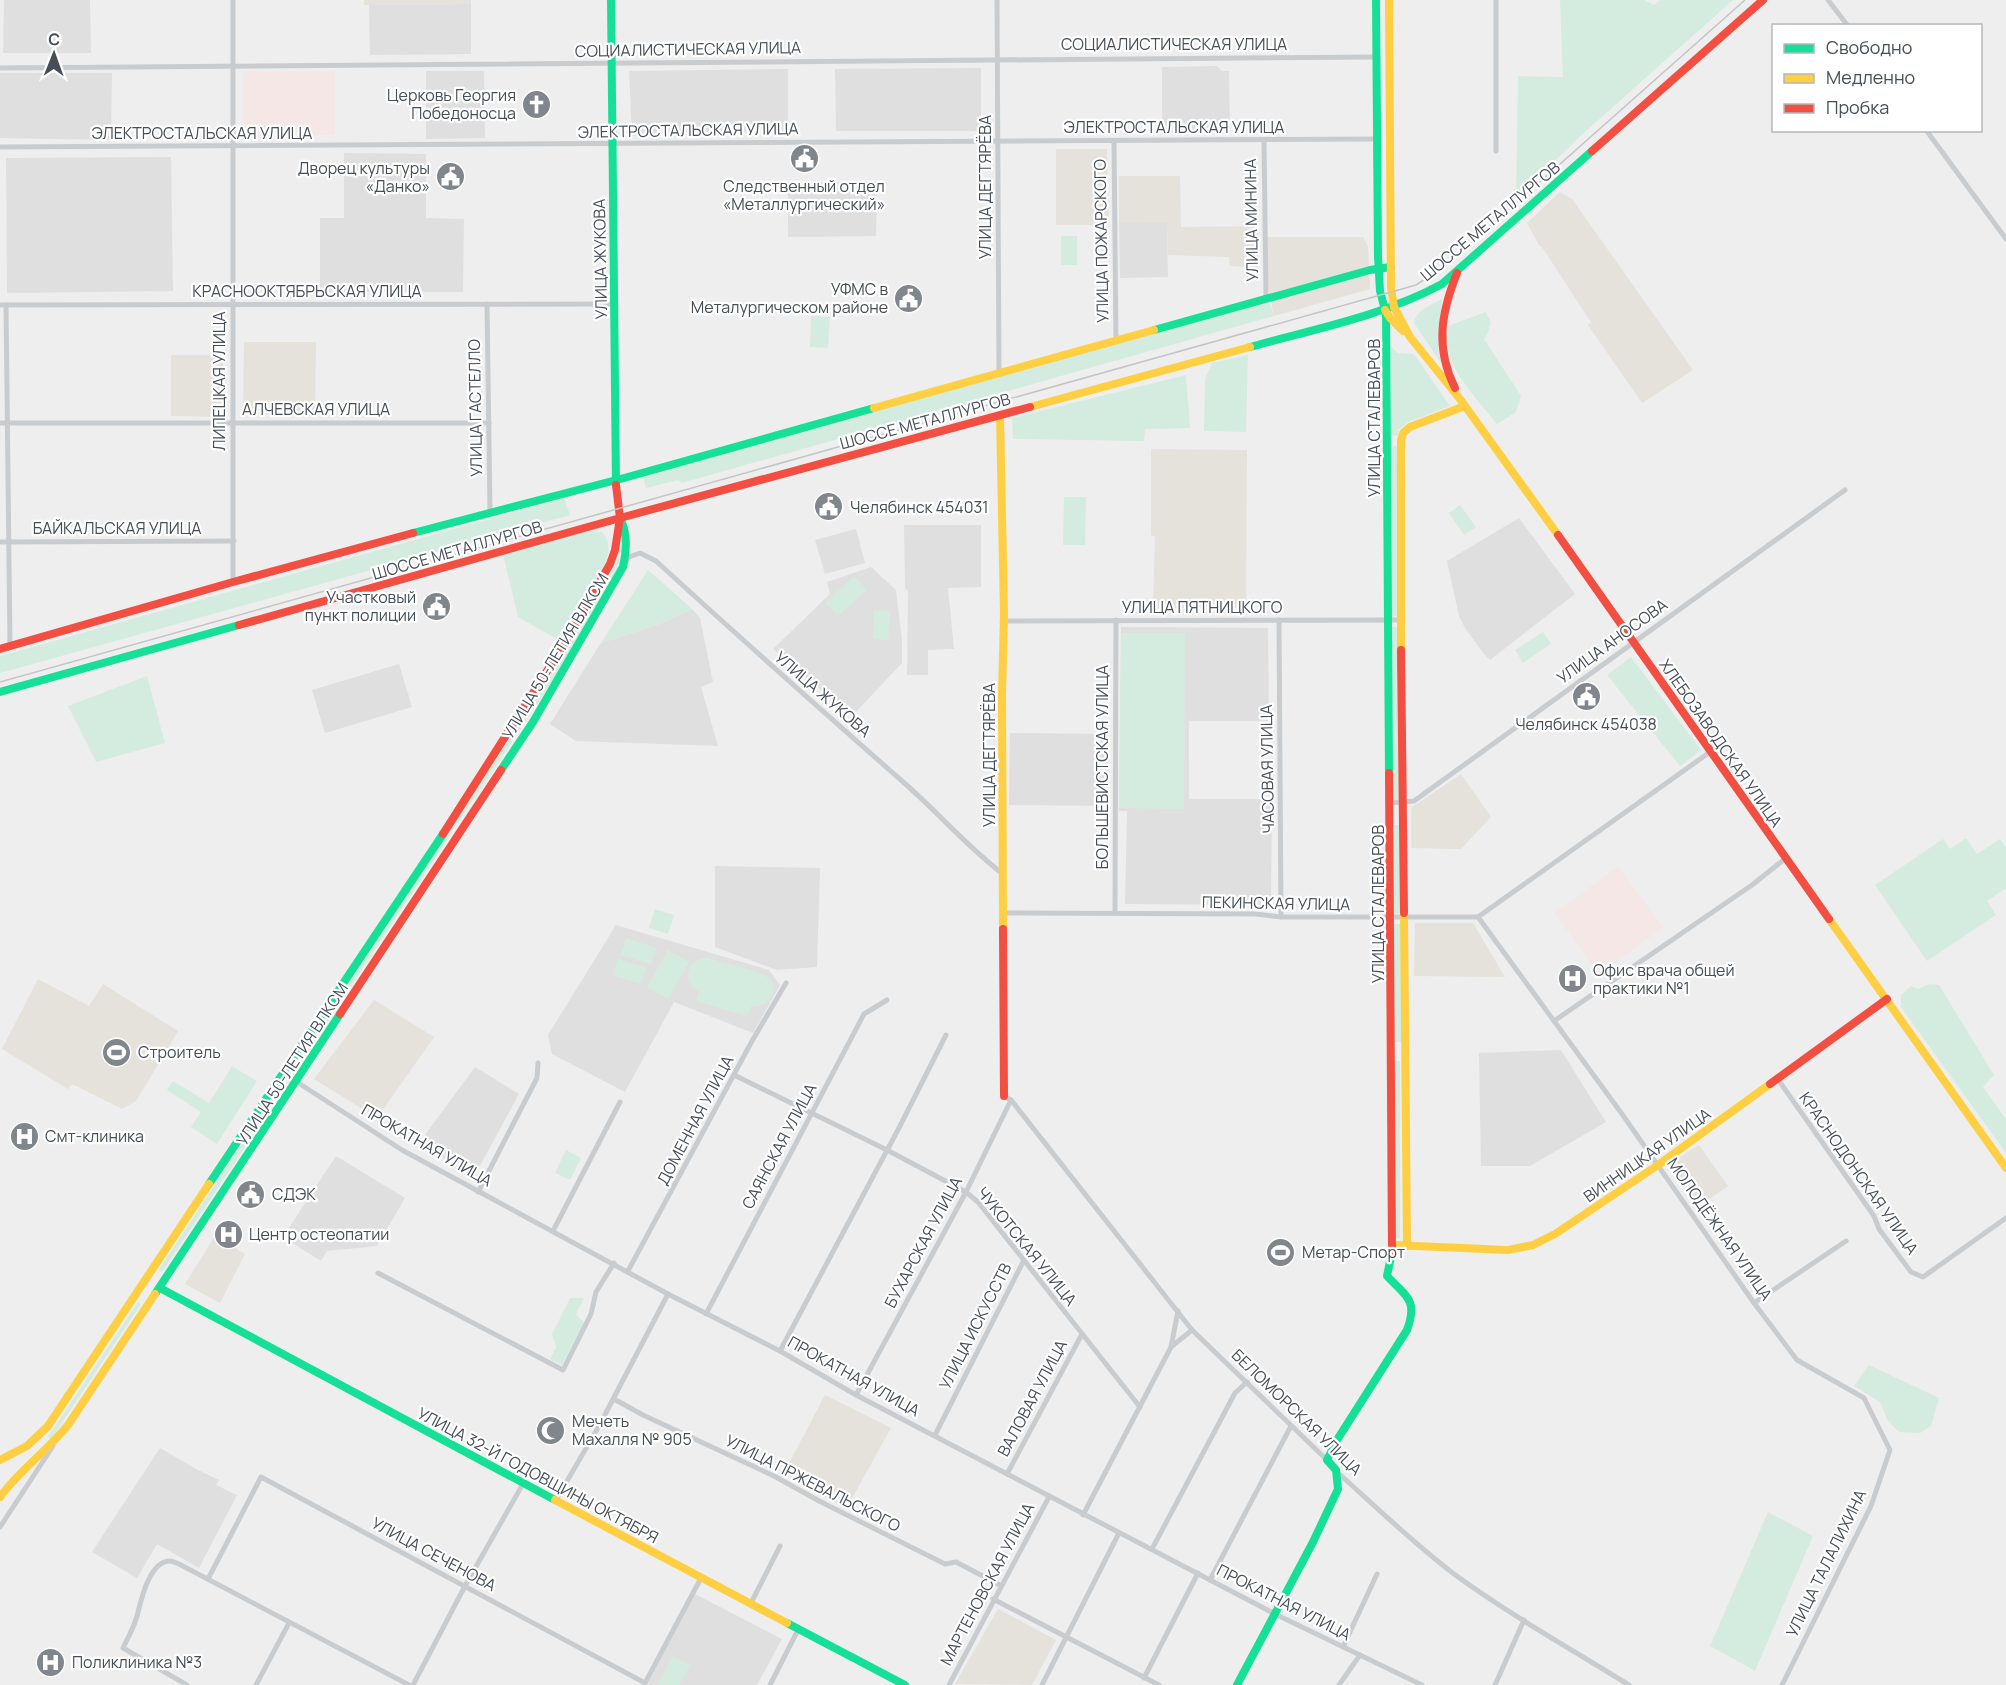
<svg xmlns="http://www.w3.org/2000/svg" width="2006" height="1685" font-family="Manrope,sans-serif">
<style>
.commercial{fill:#e4e2db}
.education{fill:#e0dfdf}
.medical{fill:#f4e7e5}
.green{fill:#d4ecdf}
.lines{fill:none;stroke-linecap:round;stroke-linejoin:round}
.street{stroke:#c9cccf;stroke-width:5}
.fast{stroke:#16e098;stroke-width:8}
.slow{stroke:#ffcf43;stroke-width:8}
.jam{stroke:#f24e42;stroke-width:8}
.tram{stroke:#c4c5c7;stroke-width:1.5}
.labels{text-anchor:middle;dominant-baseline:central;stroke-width:4.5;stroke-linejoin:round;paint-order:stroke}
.street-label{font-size:16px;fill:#464e58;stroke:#fff}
.poi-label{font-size:16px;fill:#464e58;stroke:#fff;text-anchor:start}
</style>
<rect width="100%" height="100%" fill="#eee"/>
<g class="commercial">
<polygon points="364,0 471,0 471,4 364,5"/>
<polygon points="1056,149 1107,149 1109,225 1056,225"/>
<polygon points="1119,176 1180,176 1181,227 1258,226 1258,268 1230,266 1229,257 1168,255 1167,223 1119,223"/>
<polygon points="1560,192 1572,199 1693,370 1642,403 1588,325 1591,322 1542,247 1539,245 1527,223"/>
<polygon points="1267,237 1363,237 1368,246 1370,289 1274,316 1267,282"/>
<polygon points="244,342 316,342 315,414 243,415"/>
<polygon points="171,355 223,355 223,417 171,416"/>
<polygon points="1151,449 1247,450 1246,608 1153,608 1155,537 1151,535"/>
<polygon points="1461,774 1491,817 1461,849 1411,848 1411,808"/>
<polygon points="1415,923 1473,923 1505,977 1414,976"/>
<polygon points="38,979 89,1006 103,984 178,1031 136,1101 122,1109 72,1084 68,1089 2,1049"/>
<polygon points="374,1000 434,1037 377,1118 314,1079"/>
<polygon points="1699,1145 1728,1186 1699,1206 1669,1164"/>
<polygon points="215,1236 245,1254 220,1303 185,1284"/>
<polygon points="825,1395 891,1428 846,1509 784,1473"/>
<polygon points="998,1609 1056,1640 1032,1685 955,1684"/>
</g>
<g class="education">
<polygon points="4,0 90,0 91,53 3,53"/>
<polygon points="471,4 471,54 370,55 369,5"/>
<polygon points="1217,66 1222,71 1229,71 1230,132 1162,133 1162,67"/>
<polygon points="981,68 981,131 836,131 835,69"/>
<polygon points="788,69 788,131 673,132 632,136 629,71"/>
<polygon points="426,71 484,71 485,138 426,139"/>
<polygon points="0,73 112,73 111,140 0,138"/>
<polygon points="344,153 426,154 426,218 464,219 463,292 320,292 320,218 344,218"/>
<polygon points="171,157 173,291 7,293 6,158"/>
<polygon points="877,181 876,236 788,237 788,183"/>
<polygon points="1167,222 1168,277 1120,278 1119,223"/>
<polygon points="1519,518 1575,594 1490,660 1484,654 1465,628 1459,616 1447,561"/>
<polygon points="904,525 981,525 981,587 948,588 954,649 928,650 928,675 907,675 908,591 905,588"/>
<polygon points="856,529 865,563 825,574 815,540"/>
<polygon points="871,567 896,590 902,640 902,663 852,716 773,649 830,594 827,582"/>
<polygon points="692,609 700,618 713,682 701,687 718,746 576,741 550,724 601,643 657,625"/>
<polygon points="1121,627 1268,628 1269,721 1189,721 1189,799 1272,799 1271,905 1125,904 1127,811 1119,811"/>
<polygon points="399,664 412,707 325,733 312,690"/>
<polygon points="1010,733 1108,734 1107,806 1009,805"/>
<polygon points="715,866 820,868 817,967 777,970 715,947"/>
<polygon points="616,925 769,970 780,985 753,1033 674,1002 625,1092 552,1054 548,1035"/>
<polygon points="1561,1050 1606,1122 1530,1166 1481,1166 1479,1053"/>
<polygon points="475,1067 519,1094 474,1177 419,1143"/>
<polygon points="336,1156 405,1198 377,1246 327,1251 321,1261 283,1237"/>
<polygon points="160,1448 196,1469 219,1480 216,1485 237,1495 199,1568 157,1544 137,1578 92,1552"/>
<polygon points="695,1594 782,1639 757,1685 647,1685"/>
</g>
<g class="medical">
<rect x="243" y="71" width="92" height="64"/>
<polygon points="1618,867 1663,927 1599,974 1555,913"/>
</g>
<g class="green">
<polygon points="1560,0 1644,0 1654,5 1660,0 1733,0 1586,131 1516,198 1518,76 1563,77"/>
<rect x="1061" y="236" width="16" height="29"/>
<path d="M1442 299 1438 351 1442 364 1414 323C1416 310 1431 305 1442 299Z"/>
<polygon points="1269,300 1274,316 682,483 678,480 646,488 643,476"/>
<path d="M1486 312 1491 323 1487 335 1484 339 1521 396 1516 412 1497 424C1484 407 1457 379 1451 359 1448 348 1448 337 1448 326Z"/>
<polygon points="811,316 830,317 828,348 810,347"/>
<polygon points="1390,346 1398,353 1414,354 1450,406 1408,422 1398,430 1398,436 1391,435"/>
<polygon points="1248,355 1246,432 1204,431 1205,379 1212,363"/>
<polygon points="1186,375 1190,428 1145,429 1144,441 1013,439 1012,418"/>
<polygon points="1393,446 1397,446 1398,615 1392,617 1390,615"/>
<polygon points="1064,497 1086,497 1085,545 1063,545"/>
<polygon points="564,498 570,515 0,673 0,656"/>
<polygon points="1460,505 1476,527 1464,535 1449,513"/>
<path d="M587 531 602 532C611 542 609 552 605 564L557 639 518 617 503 554Z"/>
<polygon points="620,543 620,565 557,674 458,823 456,823 455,821 554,672 617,563"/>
<polygon points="648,570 692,609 657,625 601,643"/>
<polygon points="854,576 867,590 838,616 825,603"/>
<polygon points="874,610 890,611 888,640 873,639"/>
<polygon points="1392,627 1398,627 1399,800 1391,800"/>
<polygon points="1543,632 1551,644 1523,663 1515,650"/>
<polygon points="1121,633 1185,633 1184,809 1119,808"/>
<polygon points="1631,657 1701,750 1680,766 1607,675"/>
<polygon points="147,676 165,743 96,762 68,706"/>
<polygon points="1394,825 1401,825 1401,909 1400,913 1395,914 1392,910"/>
<polygon points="449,834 450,836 297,1068 294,1066 446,835"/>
<polygon points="1966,838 1977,854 2000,839 2006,848 2006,888 1987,901 1996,915 1927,961 1875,885 1943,839 1950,849"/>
<polygon points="655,909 674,915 668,934 649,928"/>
<polygon points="1393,924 1401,924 1402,1042 1394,1042"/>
<polygon points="626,938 656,948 651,964 621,955"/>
<polygon points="668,950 689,962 668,999 647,987"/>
<path d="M707 958C724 963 745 967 762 974 783 984 773 1008 751 1006L747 1016 696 1001 699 991 691 986C684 972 691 959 707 958Z"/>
<polygon points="618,959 646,968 641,984 613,975"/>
<polygon points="1930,984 1939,985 1994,1075 1983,1087 2006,1119 2006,1153 1901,1007 1901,995 1911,986 1918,989"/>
<polygon points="1394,1061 1400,1061 1400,1238 1396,1238"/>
<polygon points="232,1066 257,1081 217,1144 191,1127 201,1112 167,1090 173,1081 209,1103"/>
<polygon points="282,1083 285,1086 163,1271 160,1272 160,1268"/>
<polygon points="566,1150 581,1158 570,1180 555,1173"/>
<polygon points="570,1298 584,1298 576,1314 584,1323 562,1365 550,1359 556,1347 552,1334"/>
<polygon points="138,1302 141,1304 51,1439 48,1437"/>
<polygon points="1869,1365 1939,1398 1931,1426 1920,1433 1899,1432 1888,1421 1880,1402 1854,1386"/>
<polygon points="1768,1512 1813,1536 1755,1671 1710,1646"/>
<polygon points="673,1656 690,1665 679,1685 660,1685 658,1684"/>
</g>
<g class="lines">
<g class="street">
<polyline points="233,0 233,582"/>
<polyline points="997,0 999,374"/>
<polyline points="1828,0 1848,26"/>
<polyline points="0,68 1376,57"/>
<polyline points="1926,130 2006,239"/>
<polyline points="1264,140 1266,300"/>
<polyline points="1114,141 1116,341"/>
<polyline points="0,147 1377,139"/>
<polyline points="1496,151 1496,0"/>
<polyline points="487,304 490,512"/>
<polyline points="0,305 615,304"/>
<polyline points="6,305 10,646"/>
<polyline points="0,423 489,423"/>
<polyline points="0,542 234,541"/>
<path d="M626 562 629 557 640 553 656 561C737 635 819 708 902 781 937 811 966 846 1003 874"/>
<polyline points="1279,620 1281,917"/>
<polyline points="1004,621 1401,620"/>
<polyline points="1390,803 1414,801 1845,490"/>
<polyline points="1004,913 1256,914 1281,917 1478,917 1710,752"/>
<polyline points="1115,913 1116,620"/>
<polyline points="1478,917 1622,1114 1754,1303 1797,1360 1864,1398 1890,1450 1871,1506 1782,1685"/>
<polyline points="1554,1021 1752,885 1786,858"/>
<polyline points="283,1073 402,1150 668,1294 780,1351 856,1395 1275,1614 1422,1685"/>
<polyline points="734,1075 887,1150 966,1192 978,1202 1140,1407"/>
<polyline points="1777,1078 1874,1216 1879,1229 1911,1272 1923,1277 2006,1218"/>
<polyline points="1004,1096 1011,1100 1192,1330 1327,1460"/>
<polyline points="478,1192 537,1078 538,1063"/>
<polyline points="553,1231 620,1102"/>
<polyline points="628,1271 752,1041 786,983"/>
<polyline points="378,1273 563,1370 591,1314 596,1292 614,1263"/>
<polyline points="1754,1303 1846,1241"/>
<polyline points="1178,1311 1171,1347 1192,1330"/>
<polyline points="706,1314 864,1014 887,1000"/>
<polyline points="780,1351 900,1126 946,1035"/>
<polyline points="856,1395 966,1192 1011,1100"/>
<polyline points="614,1399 643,1415 774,1476 821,1502 945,1564 956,1562 1000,1585"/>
<polyline points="935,1435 1023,1262"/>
<path d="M1336 1471C1375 1506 1412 1542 1454 1574 1510 1615 1571 1649 1629 1685"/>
<polyline points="1007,1474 1082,1334"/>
<polyline points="556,1500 599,1426 668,1294"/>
<polyline points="1083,1515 1171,1347"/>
<polyline points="0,1527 53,1446"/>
<polyline points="1152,1549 1235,1393 1247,1382"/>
<polyline points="208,1579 261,1477 645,1683"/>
<polyline points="1210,1580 1291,1426"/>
<polyline points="993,1599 1159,1685"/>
<polyline points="750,1605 780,1546"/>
<polyline points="1343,1647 1377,1574"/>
<polyline points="1144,1678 1198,1573"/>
<path d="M187 1685 123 1648C128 1638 134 1627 137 1616 141 1601 149 1561 170 1561 173 1561 176 1563 179 1564L409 1685"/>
<polyline points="256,1685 289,1623"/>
<polyline points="413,1685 465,1586 524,1482"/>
<polyline points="644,1685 701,1578"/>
<polyline points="770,1685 799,1628"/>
<polyline points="949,1685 1049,1497"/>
<polyline points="1042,1685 1119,1533"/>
<polyline points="1339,1685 1360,1655"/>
<polyline points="1495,1685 1524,1620"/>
</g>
<g class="fast">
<polyline points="611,0 616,485"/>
<polyline points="1376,0 1378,257 1380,291 1385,310"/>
<polyline points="1386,313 1389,773"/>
<polyline points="1154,330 1370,270 1391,267"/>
<path d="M1250 347C1315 329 1383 316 1442 284L1592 151"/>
<polyline points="413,533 624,478 874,408"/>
<polyline points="0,692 239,625"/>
<path d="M501 770 533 722 623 567C627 550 628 534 620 518"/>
<polyline points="209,1184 443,834"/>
<polyline points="160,1288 555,1500"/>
<polyline points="155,1294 340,1014"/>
<polyline points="787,1623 905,1685"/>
<path d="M1237 1685 1313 1542 1338 1489 1336 1470 1327 1460 1337 1440 1407 1330C1418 1300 1407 1297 1387 1276L1392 1252"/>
</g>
<g class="slow">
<polyline points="1389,0 1391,288 1394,307"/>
<polyline points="1394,307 1410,337 1460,399 1558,535"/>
<polyline points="1385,310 1390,318 1403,331"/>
<polyline points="1030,407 1250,347"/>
<polyline points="874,408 1154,330"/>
<polyline points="1000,415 1004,614 1002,695 1003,929"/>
<polyline points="1401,650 1401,441 1403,433 1410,427 1465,406"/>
<polyline points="1404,913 1407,1246"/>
<polyline points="1829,919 2006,1168"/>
<polyline points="1393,1245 1508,1250 1533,1245 1555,1234 1658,1165 1770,1084"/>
<polyline points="0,1460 27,1446 48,1426 209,1184"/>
<path d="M0 1497C20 1470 47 1451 68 1425L155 1294"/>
<polyline points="555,1500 787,1623"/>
</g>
<g class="jam">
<polyline points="1592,151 1763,0"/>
<path d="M1455 388C1435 348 1441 313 1457 273"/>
<polyline points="620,518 1030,407"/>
<polyline points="1558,535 1829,919"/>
<polyline points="239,625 620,518 616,485"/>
<polyline points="0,649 233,582 413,533"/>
<polyline points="1401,650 1404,913"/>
<polyline points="1389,773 1392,1252"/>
<polyline points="443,834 563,646 610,564 615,550 620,518"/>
<polyline points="1003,929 1004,1096"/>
<polyline points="340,1014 501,770"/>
<polyline points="1770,1084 1887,999"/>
</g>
<polyline class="tram" points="0,682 1416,285 1445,266 1745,0"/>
</g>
<defs>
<symbol id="church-disc" viewBox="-11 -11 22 22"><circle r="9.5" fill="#81868c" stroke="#fff"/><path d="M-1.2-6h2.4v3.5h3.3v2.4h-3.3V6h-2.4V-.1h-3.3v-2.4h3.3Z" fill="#fff"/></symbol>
<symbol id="civic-disc" viewBox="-11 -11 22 22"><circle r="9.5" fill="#81868c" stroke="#fff"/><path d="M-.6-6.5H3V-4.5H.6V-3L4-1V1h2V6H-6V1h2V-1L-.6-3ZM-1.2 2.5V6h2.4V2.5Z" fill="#fff"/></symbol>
<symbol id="hospital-disc" viewBox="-11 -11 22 22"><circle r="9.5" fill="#81868c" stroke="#fff"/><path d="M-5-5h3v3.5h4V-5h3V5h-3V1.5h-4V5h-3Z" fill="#fff"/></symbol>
<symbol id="stadium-disc" viewBox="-11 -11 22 22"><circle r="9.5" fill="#81868c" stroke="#fff"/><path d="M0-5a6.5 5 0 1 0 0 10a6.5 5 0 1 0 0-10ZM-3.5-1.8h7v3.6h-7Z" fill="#fff"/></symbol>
<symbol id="mosque-disc" viewBox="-11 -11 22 22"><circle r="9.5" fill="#81868c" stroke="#fff"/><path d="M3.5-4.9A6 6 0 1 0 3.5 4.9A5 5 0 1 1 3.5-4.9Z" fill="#fff"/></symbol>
</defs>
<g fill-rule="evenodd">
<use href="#church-disc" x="520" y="88" width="33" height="33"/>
<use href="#civic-disc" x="788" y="142" width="33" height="33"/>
<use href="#civic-disc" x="434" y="160" width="33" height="33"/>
<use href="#civic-disc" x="892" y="282" width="33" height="33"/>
<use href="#civic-disc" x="812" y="490" width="33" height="33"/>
<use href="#civic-disc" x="420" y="590" width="33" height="33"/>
<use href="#civic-disc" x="1570" y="680" width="33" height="33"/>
<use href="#hospital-disc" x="1556" y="962" width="33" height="33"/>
<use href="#stadium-disc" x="100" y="1036" width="33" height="33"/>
<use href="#hospital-disc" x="8" y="1120" width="33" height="33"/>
<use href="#civic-disc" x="234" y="1178" width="33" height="33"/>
<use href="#hospital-disc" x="212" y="1218" width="33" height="33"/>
<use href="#stadium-disc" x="1264" y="1236" width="33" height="33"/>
<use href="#mosque-disc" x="534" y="1414" width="33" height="33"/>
<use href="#hospital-disc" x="34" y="1646" width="33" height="33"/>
</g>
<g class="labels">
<g class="street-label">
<text x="1174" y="44">СОЦИАЛИСТИЧЕСКАЯ УЛИЦА</text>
<text transform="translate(688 49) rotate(-1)">СОЦИАЛИСТИЧЕСКАЯ УЛИЦА</text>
<text x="1174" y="127">ЭЛЕКТРОСТАЛЬСКАЯ УЛИЦА</text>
<text transform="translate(688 130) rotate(-1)">ЭЛЕКТРОСТАЛЬСКАЯ УЛИЦА</text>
<text x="202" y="133">ЭЛЕКТРОСТАЛЬСКАЯ УЛИЦА</text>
<text transform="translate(985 187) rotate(-90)">УЛИЦА ДЕГТЯРЁВА</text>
<text transform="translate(1251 220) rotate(-91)">УЛИЦА МИНИНА</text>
<text transform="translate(1490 221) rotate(-40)">ШОССЕ МЕТАЛЛУРГОВ</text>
<text transform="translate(1101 241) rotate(-91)">УЛИЦА ПОЖАРСКОГО</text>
<text transform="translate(600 259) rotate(-91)">УЛИЦА ЖУКОВА</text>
<text x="307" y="291">КРАСНООКТЯБРЬСКАЯ УЛИЦА</text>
<text transform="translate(219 381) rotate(-90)">ЛИПЕЦКАЯ УЛИЦА</text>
<text transform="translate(475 408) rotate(-91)">УЛИЦА ГАСТЕЛЛО</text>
<text x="316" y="409">АЛЧЕВСКАЯ УЛИЦА</text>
<text transform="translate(1374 418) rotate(-90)">УЛИЦА СТАЛЕВАРОВ</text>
<text transform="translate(925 421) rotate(-15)">ШОССЕ МЕТАЛЛУРГОВ</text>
<text x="117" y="528">БАЙКАЛЬСКАЯ УЛИЦА</text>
<text transform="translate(457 550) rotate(-16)">ШОССЕ МЕТАЛЛУРГОВ</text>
<text x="1202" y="607">УЛИЦА ПЯТНИЦКОГО</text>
<text transform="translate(1612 641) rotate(-36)">УЛИЦА АНОСОВА</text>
<text transform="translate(555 656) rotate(-59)">УЛИЦА 50-ЛЕТИЯ ВЛКСМ</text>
<text transform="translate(823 694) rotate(41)">УЛИЦА ЖУКОВА</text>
<text transform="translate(1721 743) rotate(55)">ХЛЕБОЗАВОДСКАЯ УЛИЦА</text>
<text transform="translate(989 755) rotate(-90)">УЛИЦА ДЕГТЯРЁВА</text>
<text transform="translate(1102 767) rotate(-90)">БОЛЬШЕВИСТСКАЯ УЛИЦА</text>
<text transform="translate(1267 769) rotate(-91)">ЧАСОВАЯ УЛИЦА</text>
<text transform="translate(1276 903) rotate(1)">ПЕКИНСКАЯ УЛИЦА</text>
<text transform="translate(1378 904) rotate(-90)">УЛИЦА СТАЛЕВАРОВ</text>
<text transform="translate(292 1064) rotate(-57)">УЛИЦА 50-ЛЕТИЯ ВЛКСМ</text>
<text transform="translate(695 1120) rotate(-62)">ДОМЕННАЯ УЛИЦА</text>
<text transform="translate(427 1145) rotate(30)">ПРОКАТНАЯ УЛИЦА</text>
<text transform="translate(779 1146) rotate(-62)">САЯНСКАЯ УЛИЦА</text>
<text transform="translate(1647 1155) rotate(-35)">ВИННИЦКАЯ УЛИЦА</text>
<text transform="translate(1859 1173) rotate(55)">КРАСНОДОНСКАЯ УЛИЦА</text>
<text transform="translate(1720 1229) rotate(55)">МОЛОДЁЖНАЯ УЛИЦА</text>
<text transform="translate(923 1242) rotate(-62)">БУХАРСКАЯ УЛИЦА</text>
<text transform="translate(1027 1246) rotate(51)">ЧУКОТСКАЯ УЛИЦА</text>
<text transform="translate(975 1326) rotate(-63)">УЛИЦА ИСКУССТВ</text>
<text transform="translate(854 1376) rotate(29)">ПРОКАТНАЯ УЛИЦА</text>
<text transform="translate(1032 1398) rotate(-62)">ВАЛОВАЯ УЛИЦА</text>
<text transform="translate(1297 1412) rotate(44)">БЕЛОМОРСКАЯ УЛИЦА</text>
<text transform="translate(538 1475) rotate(28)">УЛИЦА 32-Й ГОДОВЩИНЫ ОКТЯБРЯ</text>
<text transform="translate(813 1483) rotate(27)">УЛИЦА ПРЖЕВАЛЬСКОГО</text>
<text transform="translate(434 1554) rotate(28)">УЛИЦА СЕЧЕНОВА</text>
<text transform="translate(1826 1563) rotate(-64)">УЛИЦА ТАЛАЛИХИНА</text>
<text transform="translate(987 1584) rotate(-62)">МАРТЕНОВСКАЯ УЛИЦА</text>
<text transform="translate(1284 1602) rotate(27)">ПРОКАТНАЯ УЛИЦА</text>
</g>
<g class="poi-label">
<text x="516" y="95" text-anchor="end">Церковь Георгия<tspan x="516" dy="18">Победоносца</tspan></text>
<text x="430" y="168" text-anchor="end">Дворец культуры<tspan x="430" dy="18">«Данко»</tspan></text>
<text x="804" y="186" text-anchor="middle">Следственный отдел<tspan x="804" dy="18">«Металлургический»</tspan></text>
<text x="888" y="289" text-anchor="end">УФМС в<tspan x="888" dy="18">Металургическом районе</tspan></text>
<text x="850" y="507">Челябинск 454031</text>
<text x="416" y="597" text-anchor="end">Участковый<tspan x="416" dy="18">пункт полиции</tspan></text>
<text x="1586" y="724" text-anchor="middle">Челябинск 454038</text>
<text x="1593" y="970">Офис врача общей<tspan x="1593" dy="18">практики №1</tspan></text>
<text x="138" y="1052">Cтроитель</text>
<text x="45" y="1136">Смт-клиника</text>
<text x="272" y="1194">СДЭК</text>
<text x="249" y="1234">Центр остеопатии</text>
<text x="1302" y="1252">Метар-Спорт</text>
<text x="572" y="1421">Мечеть<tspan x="572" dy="18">Махалля № 905</tspan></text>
<text x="72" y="1662">Поликлиника №3</text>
</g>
</g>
<rect x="1772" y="24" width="210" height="108" fill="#ffffff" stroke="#b5b8bc" stroke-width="1.5"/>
<rect x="1784" y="44" width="30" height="9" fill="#16e098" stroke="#b5b8bc" stroke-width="1.5"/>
<text x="1826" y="54" font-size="18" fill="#464e58">Свободно</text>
<rect x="1784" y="74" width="30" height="9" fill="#ffcf43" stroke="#b5b8bc" stroke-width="1.5"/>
<text x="1826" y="84" font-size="18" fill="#464e58">Медленно</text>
<rect x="1784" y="104" width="30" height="9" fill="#f24e42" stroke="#b5b8bc" stroke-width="1.5"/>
<text x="1826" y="114" font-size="18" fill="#464e58">Пробка</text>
<g transform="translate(54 54) rotate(1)" stroke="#ffffff" stroke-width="4.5" paint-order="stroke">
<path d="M0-4.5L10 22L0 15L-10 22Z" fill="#464e58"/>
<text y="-9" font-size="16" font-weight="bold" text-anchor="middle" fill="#464e58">С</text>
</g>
</svg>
